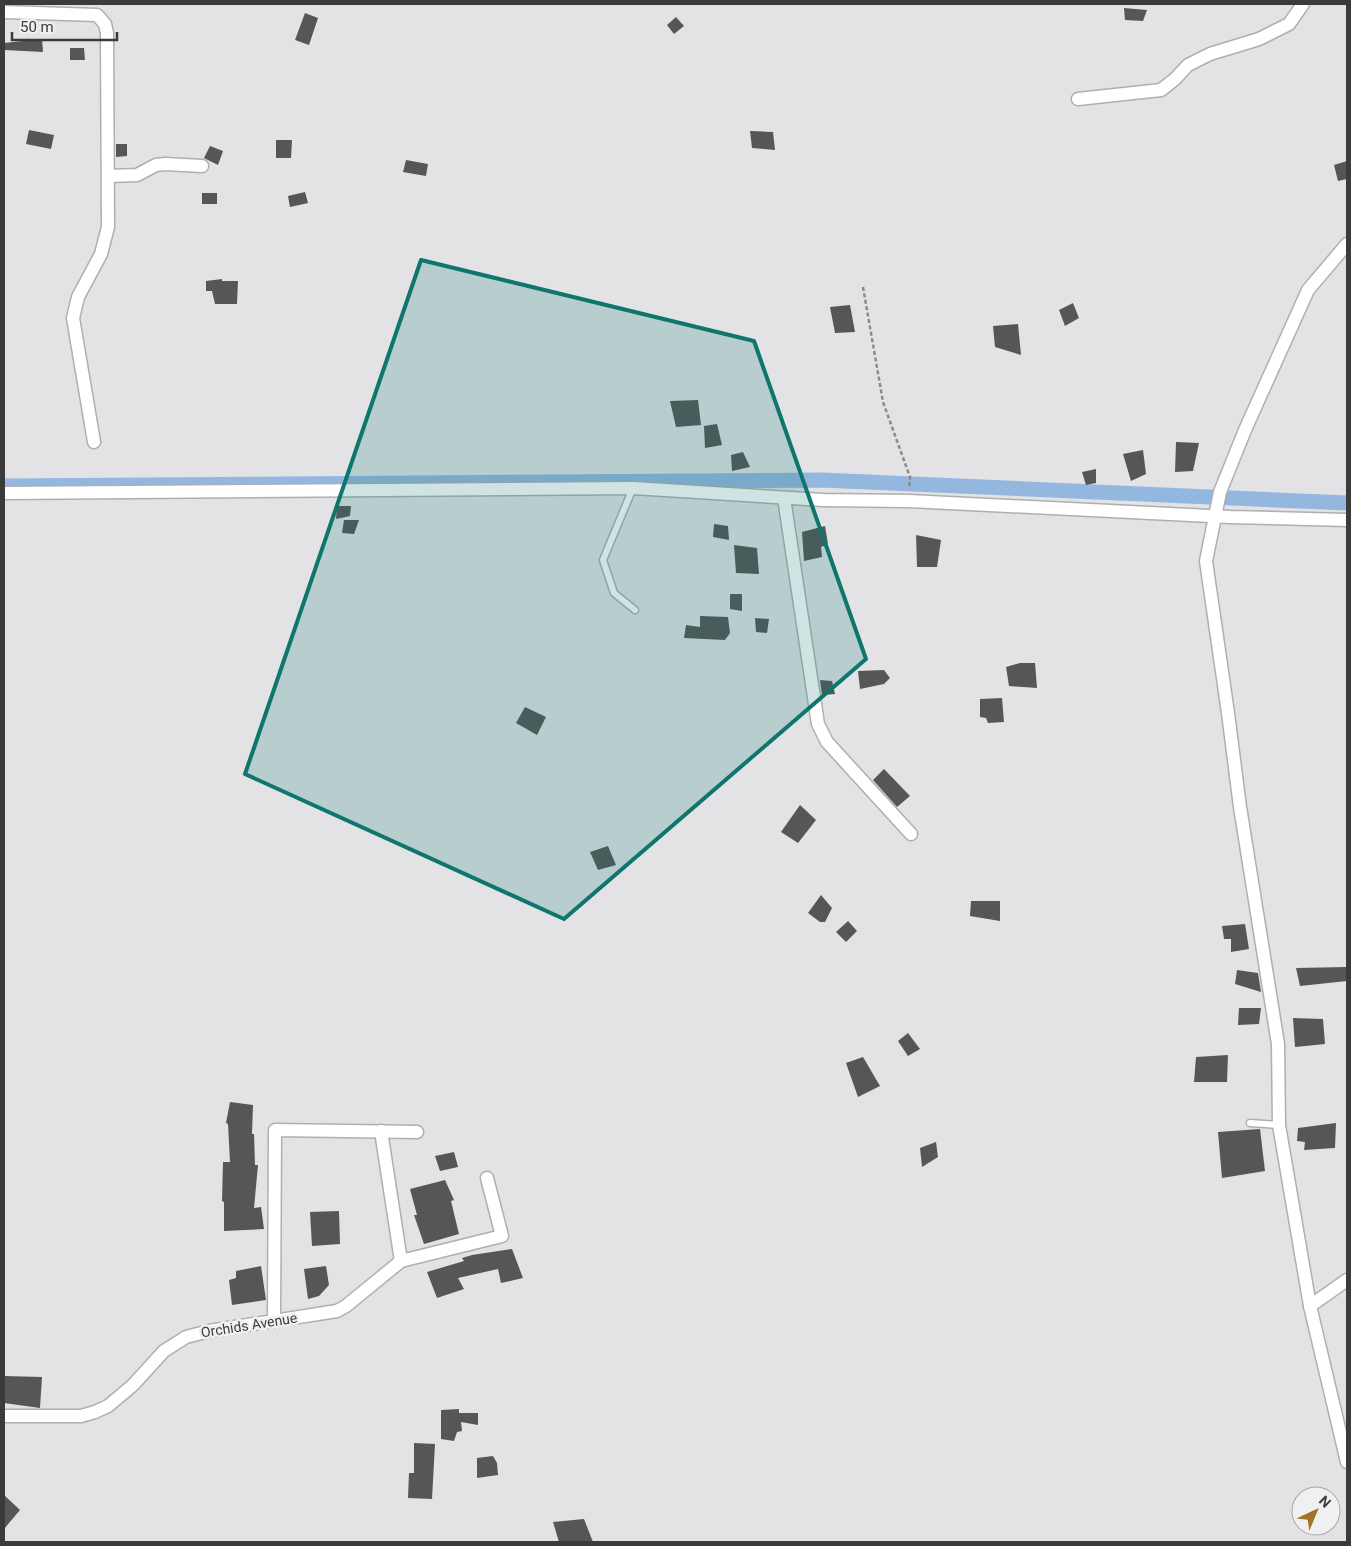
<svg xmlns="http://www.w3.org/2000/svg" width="1351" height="1546" font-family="Roboto,sans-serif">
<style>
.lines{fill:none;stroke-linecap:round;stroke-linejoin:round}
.canal{stroke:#94b7e0;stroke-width:15}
.building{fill:#565557}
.service-casing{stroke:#afafb2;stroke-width:9}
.minor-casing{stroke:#afafb2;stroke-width:15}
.path{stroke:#8b8b8d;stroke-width:2.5;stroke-dasharray:4 2.5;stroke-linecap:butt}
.service{stroke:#fff;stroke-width:6}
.minor{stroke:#fff;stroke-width:12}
.marked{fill:#0f766e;fill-opacity:0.2;stroke:#0f766e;stroke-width:4;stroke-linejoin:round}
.labels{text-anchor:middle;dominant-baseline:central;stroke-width:5;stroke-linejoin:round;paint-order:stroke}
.street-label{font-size:14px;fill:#3b3b3c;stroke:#f0f0f3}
</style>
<rect width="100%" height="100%" fill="#e3e3e6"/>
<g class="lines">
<polyline class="canal" points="4,486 821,480 1347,503"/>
</g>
<g class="building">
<polygon points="1124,8 1147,10 1143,21 1125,20"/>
<polygon points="305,13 318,18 309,45 295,40"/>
<polygon points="676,17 684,26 674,34 667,25"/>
<polygon points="42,39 43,52 4,50 4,43"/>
<polygon points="70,48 84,48 85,60 70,60"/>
<polygon points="29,130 54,135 51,149 26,144"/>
<polygon points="750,131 773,132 775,150 752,148"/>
<polygon points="276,140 292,140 291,158 276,158"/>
<polygon points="116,144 127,144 127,156 116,157"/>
<polygon points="210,146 223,151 218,165 204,158"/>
<polygon points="406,160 428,164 426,176 403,172"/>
<polygon points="1347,161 1347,179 1338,181 1334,165"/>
<polygon points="305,192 308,203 290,207 288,196"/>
<rect x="202" y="193" width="15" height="11"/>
<polygon points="222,279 222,281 238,281 237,304 215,304 212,291 206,291 206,281"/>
<polygon points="1073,303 1079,318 1065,326 1059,310"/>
<polygon points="850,305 855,332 835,333 830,307"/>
<polygon points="1018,324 1021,355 995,347 993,326"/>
<polygon points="698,400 701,425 676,427 670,401"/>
<polygon points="717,424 722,445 705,448 704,426"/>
<polygon points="1176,442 1199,443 1193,471 1175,472"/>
<polygon points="1143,450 1146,474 1131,481 1123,454"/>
<polygon points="743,452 750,467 732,471 731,455"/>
<polygon points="1096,469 1096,483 1086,485 1082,472"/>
<polygon points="337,506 351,506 350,516 336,519"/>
<polygon points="344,520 359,520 354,534 342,533"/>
<polygon points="714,524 728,526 729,540 713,537"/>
<polygon points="825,526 828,544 821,547 822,557 804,561 802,532"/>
<polygon points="916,535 941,540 937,567 917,567"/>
<polygon points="734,545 757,548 759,574 736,573"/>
<polygon points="730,594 742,594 742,611 730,609"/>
<polygon points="700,616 728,617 730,633 725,640 684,638 686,625 700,627"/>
<polygon points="755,618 769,619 767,633 756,632"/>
<polygon points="1020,663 1035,663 1037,688 1009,686 1006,667"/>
<polygon points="884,670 890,678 884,684 860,689 858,671"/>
<polygon points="820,680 832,681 835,694 822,695"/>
<polygon points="1002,698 1004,722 988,723 986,718 980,717 980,699"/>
<polygon points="525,707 546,717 537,735 516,723"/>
<polygon points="884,769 910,796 897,807 873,780"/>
<polygon points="800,805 816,820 798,843 781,832"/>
<polygon points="608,846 616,865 598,870 590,852"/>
<polygon points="821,895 832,908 825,922 820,922 808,913"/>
<polygon points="971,901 1000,901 1000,921 970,916"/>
<polygon points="848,921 857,931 846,942 836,932"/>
<polygon points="1245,924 1249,949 1231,952 1231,939 1224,939 1222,926"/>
<polygon points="1347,967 1347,981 1300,986 1296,968"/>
<polygon points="1237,970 1258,973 1261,992 1235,984"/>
<polygon points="1239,1008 1261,1008 1259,1024 1238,1025"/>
<polygon points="1293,1018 1323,1019 1325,1044 1295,1047"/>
<polygon points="908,1033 920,1049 908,1056 898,1041"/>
<polygon points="1228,1055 1227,1082 1194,1082 1196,1057"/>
<polygon points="863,1057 880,1086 858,1097 846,1063"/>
<polygon points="230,1102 253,1105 252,1134 254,1134 255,1165 258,1165 254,1208 261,1207 264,1229 224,1231 224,1202 222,1201 223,1162 230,1162 228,1124 226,1123"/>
<polygon points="1336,1123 1335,1148 1304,1150 1305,1142 1297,1141 1298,1128"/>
<polygon points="1260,1129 1265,1171 1222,1178 1218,1132"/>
<polygon points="936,1142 938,1157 922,1167 920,1148"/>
<polygon points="454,1152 458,1167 440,1171 435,1156"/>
<polygon points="445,1180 454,1200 451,1201 459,1234 424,1244 414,1215 417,1215 410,1189"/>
<polygon points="339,1211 340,1244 312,1246 310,1212"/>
<polygon points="512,1249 523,1278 501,1283 498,1269 458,1278 464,1289 437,1298 427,1272 464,1261 462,1258 472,1255"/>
<polygon points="261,1266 266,1300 232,1305 229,1280 236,1278 236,1271"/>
<polygon points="326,1266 329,1285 319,1296 308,1299 304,1269"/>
<polygon points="4,1376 42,1377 40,1408 4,1403"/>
<polygon points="459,1409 459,1413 478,1413 478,1425 461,1422 462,1431 457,1432 454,1441 441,1439 441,1410"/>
<polygon points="414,1443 435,1444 432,1499 408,1498 409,1473 414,1473"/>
<polygon points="493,1456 497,1463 498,1475 477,1478 477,1458"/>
<polygon points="4,1495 20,1510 4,1529"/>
<polygon points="584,1519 593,1542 559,1542 553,1522"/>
</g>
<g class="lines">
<defs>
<g id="service">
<polyline points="633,488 603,560 614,593 635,610"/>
<polyline points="1250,1123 1279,1125"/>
</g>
<g id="minor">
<polyline points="4,12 97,15 105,24 107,33 108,227 101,254 78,297 73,318 94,442"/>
<polyline points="1078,99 1161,90 1175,79 1188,65 1210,54 1259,39 1289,24 1303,4"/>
<polyline points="108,176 137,175 156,165 165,164 202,166"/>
<polyline points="1347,244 1308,290 1245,430 1220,492 1206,561 1228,713 1240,807 1278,1044 1279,1125 1310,1306 1347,1462"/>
<polyline points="4,493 633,488 823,500 909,501 1230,517 1347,520"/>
<polyline points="784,498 818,724 827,742 911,834"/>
<polyline points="381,1131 401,1261"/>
<polyline points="1310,1306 1347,1280"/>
<polyline points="274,1321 275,1130 417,1132"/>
<polyline points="4,1416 81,1416 95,1412 108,1406 120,1396 133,1385 164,1351 186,1337 209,1331 337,1311 346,1306 401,1261 502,1236 487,1178"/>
</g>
</defs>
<use href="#service" class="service-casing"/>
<use href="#minor" class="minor-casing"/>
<polyline class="path" points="863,287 883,402 910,477 909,489"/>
<use href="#service" class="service"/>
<use href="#minor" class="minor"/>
</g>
<path class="marked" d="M421 260 754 341 866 659 564 919 245 774Z"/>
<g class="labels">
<g class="street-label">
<text transform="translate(249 1325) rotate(-9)">Orchids Avenue</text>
</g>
</g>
<rect width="1351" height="1546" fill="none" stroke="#3b3b3c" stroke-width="10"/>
<g transform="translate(1316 1511) rotate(44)"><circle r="24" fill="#f0f0f3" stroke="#a8a8aa"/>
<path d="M0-4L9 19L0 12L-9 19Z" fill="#a37427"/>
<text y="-8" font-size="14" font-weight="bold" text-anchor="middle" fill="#3b3b3c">N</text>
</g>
<path d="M12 32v8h105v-8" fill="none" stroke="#3b3b3c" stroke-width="2.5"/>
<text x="20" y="32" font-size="15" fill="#3b3b3c" stroke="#f0f0f3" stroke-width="4" paint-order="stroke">50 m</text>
</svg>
